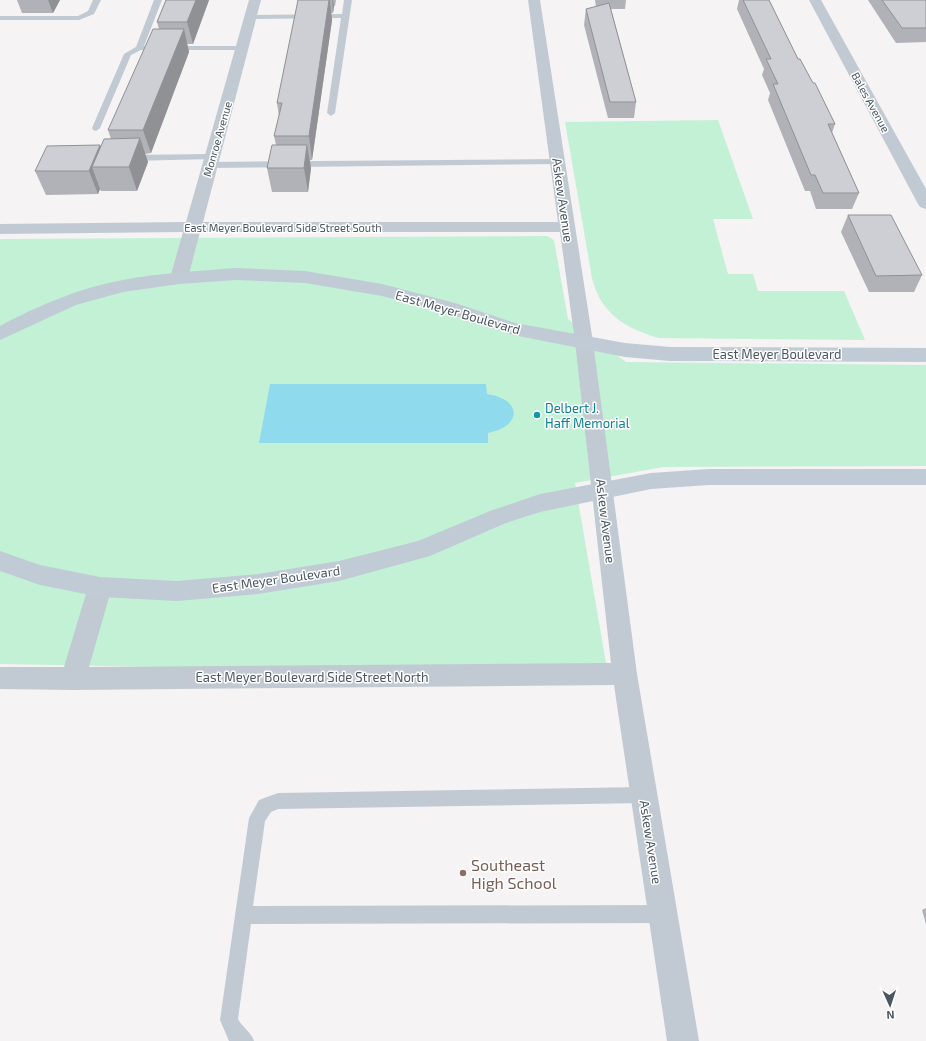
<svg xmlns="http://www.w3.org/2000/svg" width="926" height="1041" font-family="'Exo 2',sans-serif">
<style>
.green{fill:#c3f1d5}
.water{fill:#90daee}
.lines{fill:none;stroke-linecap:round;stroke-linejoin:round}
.lane{fill:#c1cad2;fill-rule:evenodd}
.street{fill:#c1cad2;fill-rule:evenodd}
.secondary{fill:#c1cbd6;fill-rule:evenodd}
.wall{fill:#b0b2b7}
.shaded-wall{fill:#909195}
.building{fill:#cdcfd5;stroke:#909195}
.culture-dot{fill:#0f9aa8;stroke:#fff;stroke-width:1.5}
.education-dot{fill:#8d6e63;stroke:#fff;stroke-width:1.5}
.labels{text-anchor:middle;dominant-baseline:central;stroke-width:3;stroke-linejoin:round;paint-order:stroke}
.far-street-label{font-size:11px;fill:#4a5661;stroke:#fff}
.street-label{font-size:13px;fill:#4a5661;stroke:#fff}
.culture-label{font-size:13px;fill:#0d838f;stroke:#fff;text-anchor:start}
.near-education-label{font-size:16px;fill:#785e54;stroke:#fff;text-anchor:start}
</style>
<rect width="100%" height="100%" fill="#f5f3f3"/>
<g class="green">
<path d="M718 120 753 219H713L728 274H753L758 291H844L865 340 659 338C626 329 600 313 592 278L565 122Z"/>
<polygon points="547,236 554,240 568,319 626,362 926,365 926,466 663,467 575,483 606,663 585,675 0,664 0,239"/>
</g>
<path class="water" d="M270 384H486L487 394C522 399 523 426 488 433V443H259Z"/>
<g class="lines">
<g class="lane">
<polygon points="93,0 101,0 94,14 79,20 0,20 0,16 78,16 88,11"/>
<polygon points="154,0 162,0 144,46 242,46 246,48 242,50 141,50 131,55 100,128 96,131 93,130 92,128 124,54 136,47"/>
<polygon points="344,0 352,0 335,113 331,116 327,113 341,18 251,19 247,17 251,15 342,14"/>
<polygon points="211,154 214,155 216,157 214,159 129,161 124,158 129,155"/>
<polygon points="558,159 561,160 563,162 561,164 209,168 204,165 209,162"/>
<path d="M644 787 650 789 652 795 650 801 644 803 278 809 271 812 265 821 253 906 663 905 669 908 672 914 669 920 663 923 251 924 238 1019C243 1028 251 1032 254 1041H229L220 1020 249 818 259 800 278 793Z"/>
</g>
<g class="street">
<polygon points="249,0 261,0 203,222 558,222 528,0 540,0 593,342 637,674 699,1041 667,1041 614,685 73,690 0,689 0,667 64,667 88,587 92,580 100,577 108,580 112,587 89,667 611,663 575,342 560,232 200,232 188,278 185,282 179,284 173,282 170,278 183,232 0,234 0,224 186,222"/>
<polygon points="809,0 821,0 926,189 926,209 920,207 918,204"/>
</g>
<g class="secondary">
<path d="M236 268 305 271 382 284 455 303 515 323 625 343 670 347 926 348V362L670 361 625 357 513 335 444 312 382 296 305 283 236 280 179 284 123 292 76 305 0 340V326C37 306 82 287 123 280 160 273 198 271 236 268Z"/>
<polygon points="709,469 926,469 926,485 709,485 651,489 540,512 506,523 430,556 339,581 258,594 177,601 100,597 40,585 0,571 0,551 40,565 100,577 177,581 258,574 339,561 418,541 490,511 540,494 651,473"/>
</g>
</g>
<g class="wall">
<polygon points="17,0 60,0 53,13 22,13"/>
<polygon points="166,0 209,0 193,44 187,44 189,52 151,153 145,154 148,162 137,191 101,191 100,189 98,194 46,195 35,171 100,145 101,147 111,139 108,130 159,29 157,22"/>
<polygon points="298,0 336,0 335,6 334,6 333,13 331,13 332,20 312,160 310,160 311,168 308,192 272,192 267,168 276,145 274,136 279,116 277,103"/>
<polygon points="595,0 626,0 625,9 611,9 636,102 634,118 608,118 584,25 586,9 596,7"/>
<polygon points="739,0 769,0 798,59 835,124 832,133 859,193 852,209 816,209 810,191 805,191 768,100 770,93 762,75 764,69 737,9"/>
<polygon points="868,0 926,0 926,42 896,43"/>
<polygon points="848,215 922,275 914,292 869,292 841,232"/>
<polygon points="926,908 926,924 922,910"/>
</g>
<g class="shaded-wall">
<polygon points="48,0 60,0 53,13"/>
<polygon points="196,0 209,0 193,44 187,22"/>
<polygon points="329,0 330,0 332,20 312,160 309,136"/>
<polygon points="332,0 333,0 334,6 333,13"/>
<polygon points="184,29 189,52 151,153 143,130"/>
<polygon points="140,138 148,162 137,191 129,167"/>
<polygon points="100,145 108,167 92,167 100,189 98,194 89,171"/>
<polygon points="307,145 311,168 308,192 304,168"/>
</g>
<g class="building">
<polygon points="166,0 196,0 187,22 157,22"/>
<polygon points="298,0 329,0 309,136 274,136 282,103 277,103"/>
<polygon points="743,0 769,0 798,59 800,59 813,83 815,83 835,124 828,124 859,193 823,193 815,175 811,175 773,84 778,84 766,59 771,59"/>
<polygon points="882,0 926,0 926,28 902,28"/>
<polygon points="609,3 636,102 610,102 586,9"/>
<polygon points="153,29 184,29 143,130 108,130"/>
<polygon points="140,138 129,167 92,167 104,139"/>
<polygon points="100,145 89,171 35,171 47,146"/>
<polygon points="272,145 307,145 304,168 267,168"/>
<polygon points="848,215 891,215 922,275 876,276"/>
</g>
<circle class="culture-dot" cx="537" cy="415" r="4"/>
<circle class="education-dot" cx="463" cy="873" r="4"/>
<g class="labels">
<g class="far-street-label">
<text transform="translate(871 102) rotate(61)">Bales Avenue</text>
<text transform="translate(217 139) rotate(-74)">Monroe Avenue</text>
<text x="283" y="227">East Meyer Boulevard Side Street South</text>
</g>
<g class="street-label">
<text transform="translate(563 200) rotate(82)">Askew Avenue</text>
<text transform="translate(458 312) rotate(16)">East Meyer Boulevard</text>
<text x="777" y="354">East Meyer Boulevard</text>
<text transform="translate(606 521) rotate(83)">Askew Avenue</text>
<text transform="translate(276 579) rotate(-8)">East Meyer Boulevard</text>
<text x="312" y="677">East Meyer Boulevard Side Street North</text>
<text transform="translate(651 842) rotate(81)">Askew Avenue</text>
</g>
<g class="culture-label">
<text x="545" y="408">Delbert J.<tspan x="545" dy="15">Haff Memorial</tspan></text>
</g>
<g class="near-education-label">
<text x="471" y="864">Southeast<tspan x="471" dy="18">High School</tspan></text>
</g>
</g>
<g transform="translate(890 1005) rotate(177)" stroke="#ffffff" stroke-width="3" paint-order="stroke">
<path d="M0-3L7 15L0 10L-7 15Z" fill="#4a5661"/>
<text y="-6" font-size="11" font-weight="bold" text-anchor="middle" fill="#4a5661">N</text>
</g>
</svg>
